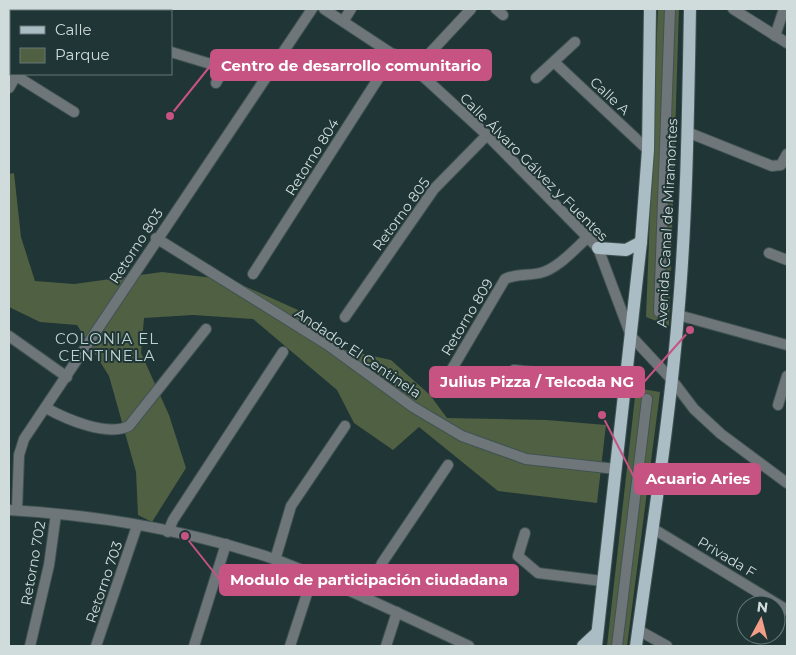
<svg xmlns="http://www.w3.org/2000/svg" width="796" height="655" font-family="Montserrat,sans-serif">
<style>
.green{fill:#506042}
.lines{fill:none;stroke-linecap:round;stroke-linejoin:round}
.pedestrian-casing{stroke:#405353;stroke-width:12}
.minor-casing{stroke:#405353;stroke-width:12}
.tertiary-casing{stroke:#405353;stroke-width:12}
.primary-casing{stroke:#405353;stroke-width:14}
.pedestrian{stroke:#6e767a;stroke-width:10}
.minor{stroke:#6e767a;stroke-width:10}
.tertiary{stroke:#6e767a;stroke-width:10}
.primary{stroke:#aabcc4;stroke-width:12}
.labels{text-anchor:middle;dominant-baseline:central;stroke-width:4;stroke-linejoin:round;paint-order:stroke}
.street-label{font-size:14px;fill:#d0dcdc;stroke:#203535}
.neighbourhood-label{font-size:15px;letter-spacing:1px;fill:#bcd4d4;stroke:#203535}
.leader{fill:none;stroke:#c65382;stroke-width:2}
.callout-dot{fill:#c65382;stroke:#203535;stroke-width:2}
.callout{fill:#c65382;stroke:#c65382;stroke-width:2}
.callout-label{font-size:15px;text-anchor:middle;font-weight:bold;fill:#fff}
</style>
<rect width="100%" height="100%" fill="#203535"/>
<g class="green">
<polygon points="658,9 679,9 669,326 646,317"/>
<polygon points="14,173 21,237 35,281 74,284 162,272 231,280 298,310 341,349 391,360 430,395 447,418 547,420 606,425 597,503 498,491 419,427 393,450 354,423 337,390 253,319 193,315 144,318 141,353 169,415 186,468 152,522 138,515 136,472 109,376 77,325 40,322 9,307 9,174"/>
<polygon points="636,388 660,392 627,646 607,646"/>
</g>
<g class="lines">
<defs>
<g id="pedestrian">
<polyline points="156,238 328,345 413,407 462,436 526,459 616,469"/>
<polyline points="659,312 670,9"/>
<polyline points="617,646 647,399"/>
</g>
<g id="minor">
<polyline points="324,9 415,69 487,135 598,248 631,336 672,380 694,409 721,434 787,483"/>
<polyline points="496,9 503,15"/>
<polyline points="733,9 787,43"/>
<polyline points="125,11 126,9"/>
<polyline points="344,20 351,9"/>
<polyline points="775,36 784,9"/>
<polyline points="171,52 224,68 216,83"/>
<polyline points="554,62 648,150"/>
<polyline points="415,69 471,9"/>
<polyline points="13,74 74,112"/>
<polyline points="536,78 575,42"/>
<polyline points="9,88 16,76"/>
<polyline points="687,132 772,166 781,165 787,154"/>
<polyline points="769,253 787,260"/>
<polyline points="253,274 394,54"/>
<polyline points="678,315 787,345"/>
<polyline points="345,317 434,189 487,135"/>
<polyline points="9,336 67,377"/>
<polyline points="514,370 626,382"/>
<path d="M449 374 505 279C517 273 527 276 540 273 557 269 574 250 587 238"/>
<polyline points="778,405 787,376"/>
<path d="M46 408C66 419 107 437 129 426L206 329"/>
<polyline points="17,510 19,455 24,439 312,9"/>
<polyline points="652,528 787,610"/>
<polyline points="168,532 173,520 283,352"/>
<polyline points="525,533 518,556 538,573 602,581"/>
<polyline points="275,560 291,506 345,426"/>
<polyline points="367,599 382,563 448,465"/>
<polyline points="638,630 667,646"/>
<polyline points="30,646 49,565 56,514"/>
<polyline points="96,646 137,526"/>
<polyline points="194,646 226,544"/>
<polyline points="290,646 313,575"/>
<polyline points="386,646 397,612"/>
</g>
<path id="tertiary" d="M9 510C98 515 190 531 274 559 297 567 319 578 341 587 384 606 426 626 469 646"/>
<g id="primary">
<polyline points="598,248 626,250 641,242"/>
<polyline points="583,646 597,633"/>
<polyline points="596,646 641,242 648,150 650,9"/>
<path d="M636 646C651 536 669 426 678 316 687 214 688 111 690 9"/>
</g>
</defs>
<use href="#pedestrian" class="pedestrian-casing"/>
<use href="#minor" class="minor-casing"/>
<use href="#tertiary" class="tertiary-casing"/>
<use href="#primary" class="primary-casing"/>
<use href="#pedestrian" class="pedestrian"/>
<use href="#minor" class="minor"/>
<use href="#tertiary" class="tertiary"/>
<use href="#primary" class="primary"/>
</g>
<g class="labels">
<g class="street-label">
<text transform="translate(610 96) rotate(43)">Calle A</text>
<text transform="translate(312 157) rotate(-58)">Retorno 804</text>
<text transform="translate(534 167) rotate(45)">Calle Álvaro Gálvez y Fuentes</text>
<text transform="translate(401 214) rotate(-54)">Retorno 805</text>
<text transform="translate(667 223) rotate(-87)">Avenida Canal de Miramontes</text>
<text transform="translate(136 246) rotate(-57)">Retorno 803</text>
<text transform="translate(467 317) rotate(-59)">Retorno 809</text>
<text transform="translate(358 353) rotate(34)">Andador El Centinela</text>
<text transform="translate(727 557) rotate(31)">Privada F</text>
<text transform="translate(33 563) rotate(-80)">Retorno 702</text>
<text transform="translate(104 582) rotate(-71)">Retorno 703</text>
</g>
<g class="neighbourhood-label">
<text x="107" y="338">COLONIA EL<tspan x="107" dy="17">CENTINELA</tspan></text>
</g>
</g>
<path class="leader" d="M170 116L211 65M690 330L644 382M602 415L635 479M185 536L220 580"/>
<g class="callout-dot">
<circle cx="170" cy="116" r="5"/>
<circle cx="690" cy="330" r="5"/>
<circle cx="602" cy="415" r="5"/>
<circle cx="185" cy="536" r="5"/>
</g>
<g class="callout">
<rect x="211" y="50" width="280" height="30" rx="5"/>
<rect x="430" y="367" width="214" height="30" rx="5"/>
<rect x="635" y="464" width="125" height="30" rx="5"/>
<rect x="220" y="565" width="298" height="30" rx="5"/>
</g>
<g class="callout-label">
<text x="351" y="71">Centro de desarrollo comunitario</text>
<text x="537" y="387">Julius Pizza / Telcoda NG</text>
<text x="698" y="484">Acuario Aries</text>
<text x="369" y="585">Modulo de participación ciudadana</text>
</g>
<rect width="796" height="655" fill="none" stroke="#d0dcdc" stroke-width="20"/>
<rect x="10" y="10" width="162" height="65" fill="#203535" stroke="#667878"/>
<rect x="20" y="26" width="25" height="8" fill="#aabcc4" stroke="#667878"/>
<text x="55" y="35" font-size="15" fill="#d0dcdc">Calle</text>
<rect x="20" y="48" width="25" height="15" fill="#506042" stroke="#667878"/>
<text x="55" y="60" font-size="15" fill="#d0dcdc">Parque</text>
<g transform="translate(761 620) rotate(7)"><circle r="24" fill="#203535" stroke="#667878"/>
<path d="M0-4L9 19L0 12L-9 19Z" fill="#f49e89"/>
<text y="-8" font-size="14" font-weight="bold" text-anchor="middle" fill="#d0dcdc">N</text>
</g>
</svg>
